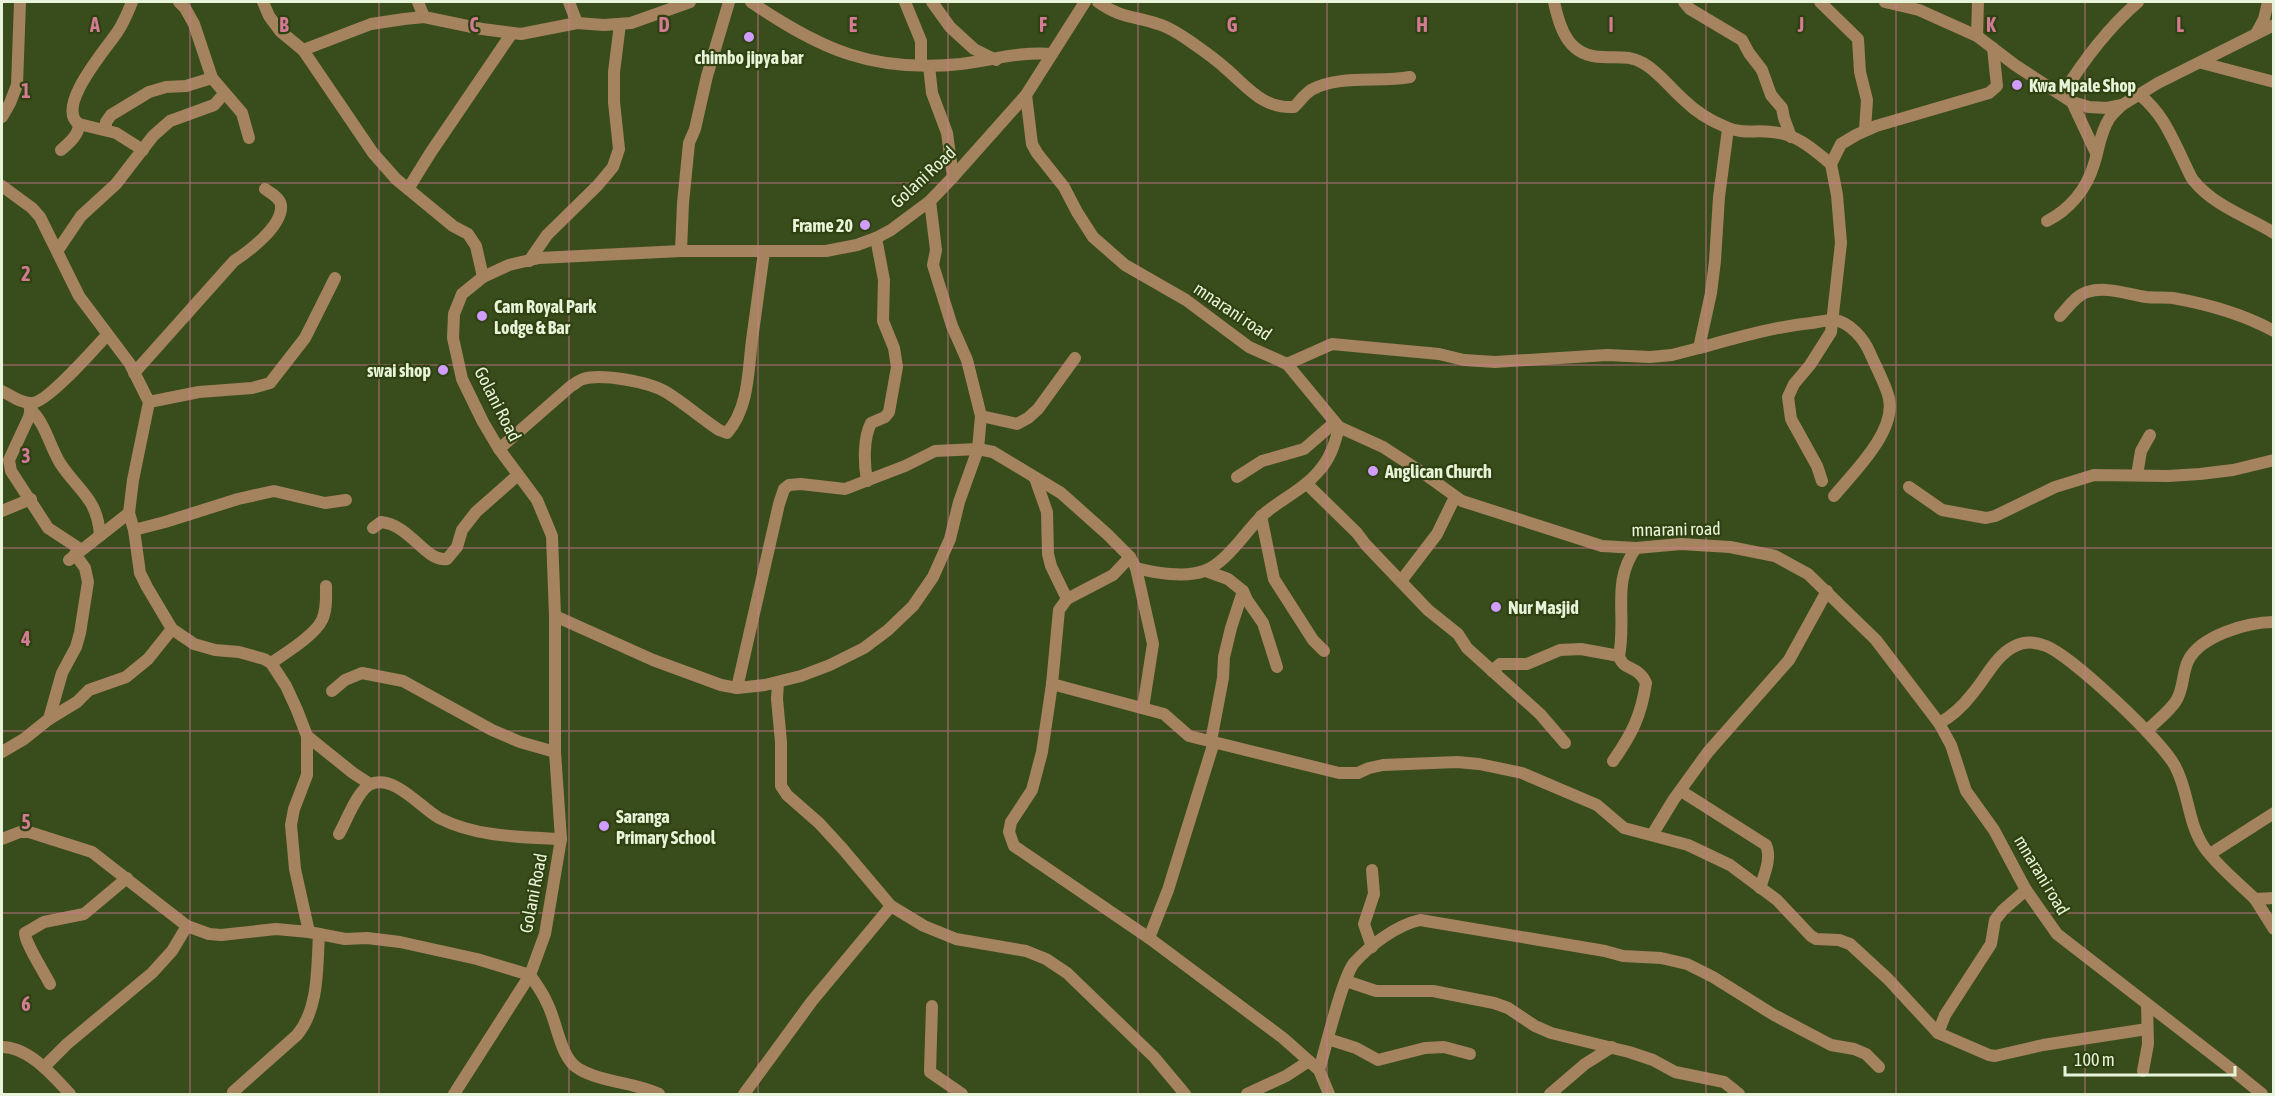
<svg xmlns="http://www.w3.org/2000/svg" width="2275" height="1096" font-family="'Asap Condensed',sans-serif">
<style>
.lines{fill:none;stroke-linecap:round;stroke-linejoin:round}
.street{stroke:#a5835f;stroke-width:12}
.grid{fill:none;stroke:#d37b94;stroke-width:1.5;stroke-opacity:0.55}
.poi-dot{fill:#d09dfe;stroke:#2f4111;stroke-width:2}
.labels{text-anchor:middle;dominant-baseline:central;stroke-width:4.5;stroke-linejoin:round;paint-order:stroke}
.poi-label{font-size:18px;font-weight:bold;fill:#e8f4d9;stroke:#2f4111;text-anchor:start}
.street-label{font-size:18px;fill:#e8f4d9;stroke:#2f4111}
.grid-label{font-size:20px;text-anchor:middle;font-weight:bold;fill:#d37b94;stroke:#2f4111;stroke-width:4.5;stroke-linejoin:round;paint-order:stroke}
</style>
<rect width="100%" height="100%" fill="#394c1c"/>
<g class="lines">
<g class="street">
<path d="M132 2C128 12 124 22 118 31 108 47 54 107 79 124L116 133 143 150"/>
<polyline points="179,2 185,8 194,24 212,78 242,113 249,138"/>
<polyline points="263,2 269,16 280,31 303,50 373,153 396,179 453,226 468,234 476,246 483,277"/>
<polyline points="418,2 424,17"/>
<polyline points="569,2 577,23"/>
<path d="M751 2C822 50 873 73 961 64 992 60 1022 51 1052 54"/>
<polyline points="905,2 921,41 921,65"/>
<polyline points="932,2 950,27 974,49 996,60"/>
<path d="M1098 2C1120 18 1134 16 1158 24 1169 27 1181 35 1191 42 1202 50 1214 58 1224 67 1247 86 1262 109 1294 107 1300 101 1305 94 1311 90 1340 74 1379 83 1410 77"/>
<path d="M1554 2C1560 30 1569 57 1603 57 1618 58 1629 55 1643 63 1659 72 1670 88 1684 100 1696 112 1711 121 1726 127 1740 134 1757 130 1772 132 1797 134 1813 149 1831 164"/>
<polyline points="1684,2 1690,9 1742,40 1749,53 1762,70 1771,95 1782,108 1784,118 1791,137"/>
<polyline points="1820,2 1858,39 1860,72 1867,100 1865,130"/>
<polyline points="1885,2 1919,10 1977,36 2015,65 2072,102 2089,107 2107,108 2122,105 2158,83 2274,25"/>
<polyline points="2257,32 2264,19 2268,2"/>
<polyline points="1977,36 1978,2"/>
<polyline points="303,50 371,24 404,19 424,17 482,29 521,34 577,23 604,25 631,23 690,2"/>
<polyline points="2202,63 2274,82"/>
<polyline points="929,66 932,93 947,133 953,177"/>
<polyline points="1026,95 1032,144 1037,153 1064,187 1077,212 1093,237 1125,265 1186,300 1249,347 1287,364 1339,427 1383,447 1423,473 1462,501 1602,546 1636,548 1681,544 1730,547 1775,556 1808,574 1876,640 1939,723 1951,745 1966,791 1994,830 2026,890 2057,934 2230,1068 2262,1094"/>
<path d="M2062 95C2083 61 2108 28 2138 2"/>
<path d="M2140 95C2162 113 2171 135 2183 160 2186 166 2189 174 2193 180 2214 206 2246 216 2274 233"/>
<polyline points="2072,102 2096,153"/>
<polyline points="2,117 10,103 17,85 20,2"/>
<polyline points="106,129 106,122 111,115 149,92 166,87 186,86 212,78"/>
<path d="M61 150C69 143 79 135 79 124"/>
<polyline points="2,186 32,208 40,217 79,296 130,364 149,402 133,480 129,513 134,530 140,573 147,587 172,629 194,644 215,650 239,652 264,659 271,663 286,686 297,710 307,736 307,775 294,809 291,825 295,869 309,932"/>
<polyline points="408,189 431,152 512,33"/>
<path d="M2047 221C2069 210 2087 189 2094 164 2099 149 2100 133 2109 119 2112 114 2117 110 2122 105"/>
<polyline points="58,250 81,216 116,184 153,136 170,121 214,105 224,94"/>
<polyline points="681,251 683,203 689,143 695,129 707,76 729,2"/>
<polyline points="529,261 547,235 598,185 613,167 619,149 614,102 614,72 620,24"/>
<path d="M2060 316C2068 308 2076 295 2087 292 2107 286 2126 294 2146 297 2155 298 2164 297 2173 298 2207 304 2243 314 2274 331"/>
<path d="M1699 348C1736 338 1773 327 1811 323 1818 322 1827 320 1834 320 1850 322 1864 339 1870 353 1875 365 1887 387 1889 399 1896 432 1853 473 1834 496"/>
<polyline points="1287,364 1332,344 1439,354 1464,360 1495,362 1607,355 1650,357 1672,355 1699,348 1711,293 1715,261 1719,197 1728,129"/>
<path d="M134 373 234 261C249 251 283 226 281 205 280 198 271 193 265 189"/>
<path d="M2 391C10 395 22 404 32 403 47 403 95 348 107 335"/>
<polyline points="149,402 199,392 252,388 270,383 305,338 335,278"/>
<polyline points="32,403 29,417 9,460 11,471 48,528 80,549"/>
<path d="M30 409C46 424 49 445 60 463 78 491 97 497 100 535"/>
<polyline points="981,416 1017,424 1028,418 1038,409 1075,358"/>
<path d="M499 449 571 386C575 384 579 380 583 379 602 373 649 382 666 392 684 403 701 418 719 430L727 433C749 408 748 371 752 340 756 311 760 281 764 252"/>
<polyline points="2137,475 2141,451 2150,435"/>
<polyline points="1237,477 1262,461 1304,449 1334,423"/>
<polyline points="1035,478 1047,512 1048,554 1051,566 1067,599"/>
<path d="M867 481C864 464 863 439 871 423L885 417 889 412 897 367 894 348 883 321 884 280 876 238"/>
<polyline points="1822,481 1817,466 1791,419 1788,397 1794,384 1810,365 1831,332 1841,243 1837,195 1831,164 1841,144 1856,135 1876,126 1989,93 1997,86 1993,48"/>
<polyline points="1307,484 1357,533 1366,545 1428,610 1458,634 1467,648 1540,714 1565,743"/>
<polyline points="1909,487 1942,510 1986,518 1995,516 2055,487 2094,475 2168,476 2200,474 2233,470 2274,460"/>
<polyline points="2,511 31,499"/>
<polyline points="1261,516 1274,579 1313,640 1324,651"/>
<path d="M373 528 381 522C411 525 425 562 447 559L457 547 462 530 476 512 518 475"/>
<polyline points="134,530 165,522 238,499 274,491 325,503 346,500"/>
<polyline points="1130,557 1113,575 1067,599 1059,610 1052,684 1042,752 1032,790 1011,822 1009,832 1014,846 1149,938 1283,1038 1319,1070 1329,1094"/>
<polyline points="69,560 129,513"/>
<polyline points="1136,568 1153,644 1143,708"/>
<polyline points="1206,571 1228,579 1243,591 1247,600 1263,623 1277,667"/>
<polyline points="1401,581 1437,534 1455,497"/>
<polyline points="555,616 653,660 721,685 737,688 765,685 801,676 830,665 864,648 888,630 913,606 933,577 950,539 959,502 978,449 981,416 967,360 952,326 933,265 936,250 930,201"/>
<path d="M271 663C286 653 315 635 322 620 327 610 326 597 326 586"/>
<polyline points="1492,671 1500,664 1527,664 1560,650 1581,649 1619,656"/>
<polyline points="778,682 777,699 781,742 781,786 787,795 819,823 842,848 891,906 924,926 956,939 1026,951 1046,959 1067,973 1154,1057 1185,1094"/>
<polyline points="1052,684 1164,714 1189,736 1339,773 1358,773 1369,768 1383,765 1457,762 1479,764 1522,773 1597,805 1624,828 1688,845 1730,865 1777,900 1811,936 1816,939 1839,940 1850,944 1888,979 1938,1033 1989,1055 1995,1056 2043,1045 2147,1029"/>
<path d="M737 688 779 504 784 489 789 485 801 484 845 489 905 466 935 451 978 449 993 452 1061 493 1107 534 1130 557 1136 568C1155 573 1185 578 1204 571 1227 563 1246 530 1264 514 1281 499 1303 490 1318 472 1330 459 1335 444 1339 427"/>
<polyline points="332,691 345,680 362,673 403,681 492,730 520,742 555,752"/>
<polyline points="49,719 77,702 89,690 126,677 148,659 172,629"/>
<path d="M1939 723C1953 716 1963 706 1973 693 1986 678 1996 655 2015 646 2025 641 2036 642 2046 646 2073 657 2161 740 2175 766 2189 791 2187 822 2204 847 2217 866 2239 883 2255 899L2274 898"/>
<path d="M2147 731C2156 721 2169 712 2176 701 2184 689 2182 673 2188 661 2200 636 2247 622 2274 622"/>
<polyline points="307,736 353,773 370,784"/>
<polyline points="1211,741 1223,678 1224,657 1231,628 1243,591"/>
<polyline points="2,752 24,739 49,719 62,673 76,647 80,633 88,582 85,568 75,554"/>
<path d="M1613 761C1632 734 1641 716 1646 683 1638 665 1623 671 1619 656 1627 616 1611 582 1636 548"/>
<path d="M1681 791 1766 845C1772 858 1764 875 1760 888"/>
<path d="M339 834C346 822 358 789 371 784 394 774 421 808 439 818 476 837 519 837 561 839"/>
<polyline points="1652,835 1674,799 1708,752 1789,660 1827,591"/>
<path d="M2 839 20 832H29L92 852 187 926 209 934 221 935 276 929 309 932 345 939 367 938 400 942 477 959 530 975C536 984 543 993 547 1003 557 1021 560 1059 579 1069 603 1083 634 1082 659 1094"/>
<polyline points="2210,854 2274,813"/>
<polyline points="1372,870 1374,894 1364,924 1372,947"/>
<polyline points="2255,899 2274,929"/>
<polyline points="1149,938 1168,890 1214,742"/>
<polyline points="1346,981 1376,991 1433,991 1494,1003 1508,1008 1535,1026 1551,1033 1629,1052 1653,1060 1675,1072 1724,1082 1739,1094"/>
<path d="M50 984C44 972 25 943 25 933L44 922 84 914 127 878"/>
<polyline points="932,1006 930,1072 962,1094"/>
<polyline points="1938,1033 1945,1015 1991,944 1995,920 2003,910 2026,890"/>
<polyline points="1328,1039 1356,1048 1378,1060 1425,1048 1444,1047 1470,1054"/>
<path d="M2 1047C29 1047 53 1076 70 1094"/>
<polyline points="44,1067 67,1044 152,973 172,951 187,926"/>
<path d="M1319 1070C1326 1047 1342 978 1354 963 1370 945 1397 925 1420 920L1605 951 1623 956 1661 958 1687 964 1713 977 1774 1015 1831 1045 1854 1049 1866 1054 1879 1067"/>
<polyline points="2143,1071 2148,1044 2147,1004"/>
<path d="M233 1092 297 1035C319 1009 317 967 319 934"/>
<polyline points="454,1094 530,975 545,934 561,839 555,752 555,616 552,536 537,500 499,449 483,422 462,379 453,338 454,314 462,294 483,277 509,265 539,258 681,251 826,251 857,245 876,238 891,230 930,201 953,177 1026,95 1085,2"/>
<polyline points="744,1094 812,1001 891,906"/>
<polyline points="1247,1094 1286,1076 1309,1061"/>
<polyline points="1550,1094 1585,1064 1612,1047"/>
</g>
</g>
<path class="grid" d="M190 2V1094M379 2V1094M569 2V1094M758 2V1094M948 2V1094M1138 2V1094M1327 2V1094M1517 2V1094M1706 2V1094M1896 2V1094M2085 2V1094M2 183H2274M2 365H2274M2 548H2274M2 731H2274M2 913H2274"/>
<g class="poi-dot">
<circle cx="749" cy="37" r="6"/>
<circle cx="2017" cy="85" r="6"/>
<circle cx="865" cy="225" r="6"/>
<circle cx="482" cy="316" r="6"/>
<circle cx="443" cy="370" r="6"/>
<circle cx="1373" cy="471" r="6"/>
<circle cx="1496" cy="607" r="6"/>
<circle cx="604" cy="826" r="6"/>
</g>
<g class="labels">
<g class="poi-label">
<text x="749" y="57" text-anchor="middle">chimbo jipya bar</text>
<text x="2029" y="85">Kwa Mpale Shop</text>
<text x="853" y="225" text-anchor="end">Frame 20</text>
<text x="494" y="306">Cam Royal Park<tspan x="494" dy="21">Lodge &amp; Bar</tspan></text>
<text x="431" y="370" text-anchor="end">swai shop</text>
<text x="1385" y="471">Anglican Church</text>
<text x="1508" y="607">Nur Masjid</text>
<text x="616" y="816">Saranga<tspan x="616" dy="21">Primary School</tspan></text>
</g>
<g class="street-label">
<text transform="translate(923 177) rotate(-43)">Golani Road</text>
<text transform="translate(1233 311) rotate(34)">mnarani road</text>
<text transform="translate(498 404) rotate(63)">Golani Road</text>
<text transform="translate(1676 529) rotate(-1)">mnarani road</text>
<text transform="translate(2042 875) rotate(59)">mnarani road</text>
<text transform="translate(533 893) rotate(-79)">Golani Road</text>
</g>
</g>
<g class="grid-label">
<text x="95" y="32">A</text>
<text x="284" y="32">B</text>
<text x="474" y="32">C</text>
<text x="664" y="32">D</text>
<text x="853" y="32">E</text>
<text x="1043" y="32">F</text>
<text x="1232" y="32">G</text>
<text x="1422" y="32">H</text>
<text x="1611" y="32">I</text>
<text x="1801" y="32">J</text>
<text x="1991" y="32">K</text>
<text x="2180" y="32">L</text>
<text x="26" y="98">1</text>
<text x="26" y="281">2</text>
<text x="26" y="463">3</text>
<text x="26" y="646">4</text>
<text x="26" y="829">5</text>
<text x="26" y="1011">6</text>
</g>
<rect width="2275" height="1096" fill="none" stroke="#e8f4d9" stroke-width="6"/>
<path d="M2065 1066v9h170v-9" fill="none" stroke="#e8f4d9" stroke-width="3"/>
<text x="2074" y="1066" font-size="18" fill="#e8f4d9" stroke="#2f4111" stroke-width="4.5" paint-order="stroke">100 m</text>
</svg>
